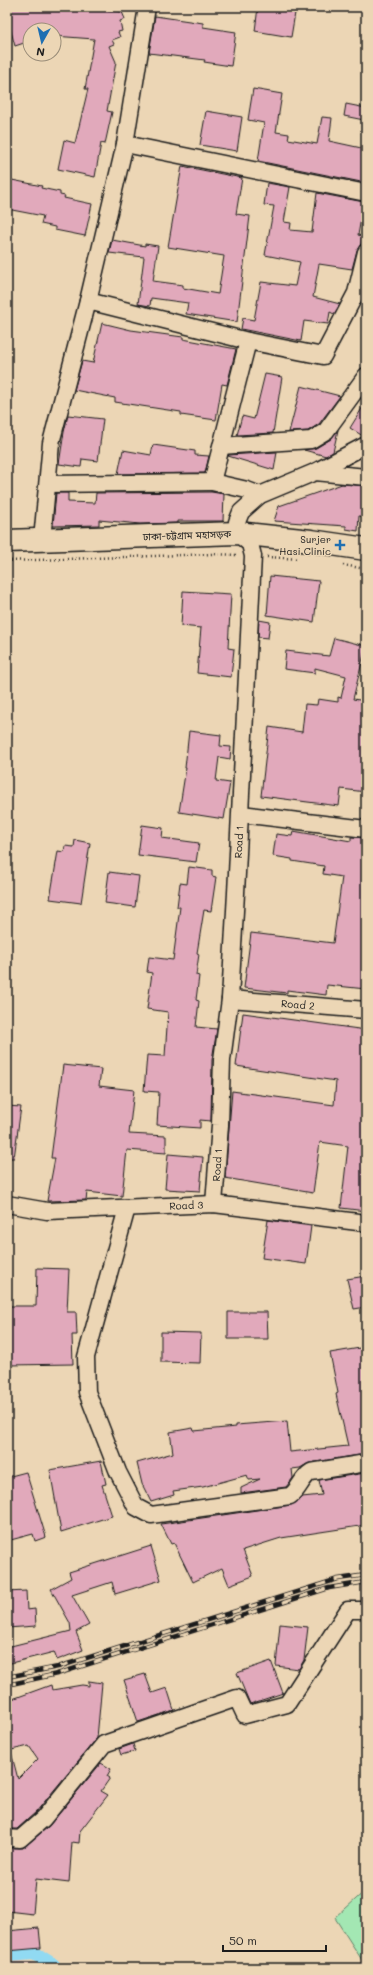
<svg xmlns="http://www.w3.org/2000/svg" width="373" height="1975" font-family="Mali,'Noto Sans Bengali',sans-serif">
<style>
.built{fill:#e9c8b7}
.green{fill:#a3e7b3;stroke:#608268}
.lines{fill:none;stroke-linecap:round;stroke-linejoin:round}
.canal{stroke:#91daf2;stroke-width:14}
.building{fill:#e1a9bb;stroke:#1c1c1c}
.minor-casing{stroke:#1c1c1c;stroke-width:19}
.trunk-casing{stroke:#1c1c1c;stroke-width:25}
.path{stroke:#1c1c1c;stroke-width:2.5;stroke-dasharray:1 3;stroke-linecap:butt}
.minor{stroke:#ecd6b5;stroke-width:16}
.trunk{stroke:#ecd6b5;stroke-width:22}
.rail-casing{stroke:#1c1c1c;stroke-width:4.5}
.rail{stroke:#ecd6b5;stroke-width:3;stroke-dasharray:9;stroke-linecap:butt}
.poi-dot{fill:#1f6fb2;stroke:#ecd6b5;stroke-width:1.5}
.labels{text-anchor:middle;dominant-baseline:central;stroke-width:3;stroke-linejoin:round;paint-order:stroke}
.street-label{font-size:10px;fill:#1c1c1c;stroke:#ecd6b5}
.poi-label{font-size:10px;fill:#1c1c1c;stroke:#ecd6b5;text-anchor:end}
</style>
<rect width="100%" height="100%" fill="#ecd6b5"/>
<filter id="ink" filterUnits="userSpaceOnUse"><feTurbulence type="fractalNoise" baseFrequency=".025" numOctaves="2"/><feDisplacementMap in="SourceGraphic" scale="8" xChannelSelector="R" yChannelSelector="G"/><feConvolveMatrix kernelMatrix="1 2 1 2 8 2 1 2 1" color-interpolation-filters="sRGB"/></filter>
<g filter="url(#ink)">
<polygon class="built" points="7,1959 36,1963 38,1968 7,1968"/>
<polygon class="green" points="366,1890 366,1956 362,1960 335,1918"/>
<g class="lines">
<polyline class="canal" points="7,1955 34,1953 53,1965 53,1968"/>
</g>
<g class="building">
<polygon points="7,7 114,7 108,10 122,12 125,19 120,21 122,31 118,32 120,37 112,40 114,44 109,46 116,62 107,111 112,112 105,144 101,143 95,177 58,169 64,140 75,143 88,89 85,89 94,39 54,36 54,30 30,30 30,41 15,46 7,17"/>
<polygon points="258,7 296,7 291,37 255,31"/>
<polygon points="155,16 203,23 203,27 236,32 231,66 204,62 205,60 149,53"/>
<polygon points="253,89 282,94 276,132 289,134 288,139 317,144 322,117 332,118 329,141 366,149 366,183 258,161 264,123 248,120"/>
<polygon points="346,104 366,108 364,120 344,116"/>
<polygon points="206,111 242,117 237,151 200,145"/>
<polygon points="182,166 242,178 236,214 250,216 237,322 186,314 188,303 151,298 150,306 138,304 144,257 109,253 112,240 145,246 145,244 158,246 153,281 183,285 183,288 218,294 224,256 168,247"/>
<polygon points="7,179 42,186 41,188 60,192 60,195 65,196 64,198 92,204 85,236 55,230 55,227 41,224 43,216 7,209"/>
<polygon points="267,183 290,187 284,222 291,223 290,230 312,232 317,193 364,202 358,235 362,236 361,244 357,250 352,269 319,264 313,297 340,304 334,314 330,312 328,324 304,321 301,341 241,329 243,318 254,320 261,282 295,286 300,262 265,255 274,206 264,205"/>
<polygon points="102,323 131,330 183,337 183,339 236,349 227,385 222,384 216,420 181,415 181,412 115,402 115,398 74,390 82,361 93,363"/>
<polygon points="265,374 282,377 273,433 237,435 242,416 254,419"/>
<polygon points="301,386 340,396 319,424 308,431 289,432"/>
<polygon points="366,402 366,436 363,436 350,428"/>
<polygon points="68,415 103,419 98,461 82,459 81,467 59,464 64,432"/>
<polygon points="338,430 333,452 326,456 304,450 316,448 331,439"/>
<polygon points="153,445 195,451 195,455 209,456 205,473 118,474 123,450 151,455"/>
<polygon points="277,452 274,470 228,456 229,455"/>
<polygon points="342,484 366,486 366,517 359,516 358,531 346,529 346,526 274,521 279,506"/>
<polygon points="211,492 224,494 223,521 178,521 178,523 140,524 99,520 99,525 53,526 56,493 68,493 68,502 95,503 96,493"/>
<polygon points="270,576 319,581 314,622 267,615"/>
<polygon points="183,591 231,594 228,648 234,649 231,677 197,673 201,628 181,626"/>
<polygon points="259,620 270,622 268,638 258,637"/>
<polygon points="334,638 366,646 353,699 366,701 366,792 341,789 339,806 261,796 269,727 302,732 305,704 317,705 318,699 338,702 338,697 341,698 346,676 315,668 315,673 284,669 286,651 329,656"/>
<polygon points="189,731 221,735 220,746 231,747 230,759 219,757 216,781 230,783 224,819 179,812 186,768 185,768"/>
<polygon points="142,825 163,828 162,838 199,843 196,862 138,855"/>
<polygon points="293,831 351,841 351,837 366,838 366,989 327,985 326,995 287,990 287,993 244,988 251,933 333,943 342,877 323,874 324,866 292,861 292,859 273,856 276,834 292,836"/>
<polygon points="75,840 90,843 81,903 50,899 58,851 64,852 65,846 74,847"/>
<polygon points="189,867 212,870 212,876 216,877 211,911 204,910 197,953 199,954 196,975 199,976 196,1000 199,1001 196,1027 217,1029 212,1060 211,1121 200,1120 200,1128 157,1125 159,1092 144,1091 147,1055 165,1056 168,1012 147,1009 152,973 147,972 149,957 173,960 180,907 177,907 180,883 187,884"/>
<polygon points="109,872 139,876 135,907 105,903"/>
<polygon points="243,1013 366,1030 366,1211 341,1208 348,1146 320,1142 313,1193 225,1178 232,1091 334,1105 336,1081 236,1066"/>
<polygon points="63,1065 101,1069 99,1086 134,1090 129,1134 166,1136 166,1153 127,1150 122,1196 87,1192 86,1200 47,1201 55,1158 51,1158"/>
<polygon points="7,1106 21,1107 14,1158 7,1158"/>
<polygon points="168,1154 203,1157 200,1191 165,1189"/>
<polygon points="268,1220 311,1226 306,1264 262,1258"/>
<polygon points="37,1268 69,1269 67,1312 76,1312 77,1335 72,1335 73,1364 9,1365 7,1306 36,1306"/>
<polygon points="366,1276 366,1307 354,1309 347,1279"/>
<polygon points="228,1312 267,1312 268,1339 228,1339"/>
<polygon points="161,1332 201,1333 200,1363 161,1362"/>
<polygon points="366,1347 366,1454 309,1463 300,1468 292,1469 293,1478 286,1487 241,1493 241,1488 260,1479 249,1480 247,1475 203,1487 173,1491 174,1495 151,1502 142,1484 137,1463 173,1453 170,1432 193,1428 194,1431 236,1427 236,1425 287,1421 290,1452 348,1446 336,1394 338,1393 330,1353"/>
<polygon points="101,1461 106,1484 102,1485 112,1516 61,1532 50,1470"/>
<polygon points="26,1472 46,1537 35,1541 33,1534 7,1541 7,1477"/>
<polygon points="366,1473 366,1525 281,1538 243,1550 253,1576 229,1585 222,1568 193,1582 174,1543 171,1544 161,1524 291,1505 302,1497 322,1495 319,1480"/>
<polygon points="151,1546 161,1580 115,1594 112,1582 72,1595 89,1625 76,1632 83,1650 57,1660 54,1652 7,1664 7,1647 71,1631 70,1623 51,1589 71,1578 69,1572"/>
<polygon points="26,1591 27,1610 35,1609 36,1626 7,1628 7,1592"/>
<polygon points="280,1624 308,1627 304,1660 299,1669 276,1666"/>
<polygon points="271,1661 283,1693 250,1704 237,1673"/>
<polygon points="145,1674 152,1693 167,1688 174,1710 138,1722 124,1680"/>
<polygon points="89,1681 102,1683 97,1738 36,1812 17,1829 7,1829 7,1752 11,1752 18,1779 38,1759 29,1746 7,1751 7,1701 51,1685 52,1690 82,1685 89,1686"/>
<polygon points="133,1744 135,1751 121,1755 119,1749"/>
<polygon points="101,1763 111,1769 107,1776 110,1778 101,1791 108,1795 80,1831 79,1843 72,1842 69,1883 36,1879 33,1914 7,1911 7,1848 23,1848 49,1826"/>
<polygon points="39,1928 41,1948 7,1951 7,1931"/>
</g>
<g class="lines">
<defs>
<g id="minor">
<polyline points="125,144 366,193"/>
<polyline points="88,301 248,341 323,356 356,293 366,252"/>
<polyline points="221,446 311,440 326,431 366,376"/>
<polyline points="315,472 366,477"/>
<polyline points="212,482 247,490 260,495"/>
<polyline points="48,484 212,482 248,341"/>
<polyline points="42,540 51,443 88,301 125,144 147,7"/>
<polyline points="241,814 366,829"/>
<path id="s1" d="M230 999 366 1010"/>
<path id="s2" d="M7 1204 47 1211 214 1204 366 1223"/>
<path id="s3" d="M214 1204 220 1125 222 1060 230 999 236 893 253 556 250 544 237 533V522L241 512 260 495 315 472 366 445"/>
<path d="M127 1208 86 1357 87 1392 118 1472 136 1507 151 1515 290 1496C300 1489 301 1478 311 1472L366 1463"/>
<polyline points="7,1838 20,1839 43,1819 104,1744 237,1698 245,1715 287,1704 348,1610 366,1610"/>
</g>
<polyline id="trunk" points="7,541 237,533 311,541 366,549"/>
</defs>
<use href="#minor" class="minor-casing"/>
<use href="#trunk" class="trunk-casing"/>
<g class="path">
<polyline points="267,557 298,559"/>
<polyline points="7,561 212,554 238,555"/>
<polyline points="343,565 366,569"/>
</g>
<use href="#minor" class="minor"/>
<use href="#trunk" class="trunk"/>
<defs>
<g id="rail">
<polyline points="7,1677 58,1667 338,1579 366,1575"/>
<polyline points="7,1685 57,1674 329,1588 366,1582"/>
</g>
</defs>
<use href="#rail" class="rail-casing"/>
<use href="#rail" class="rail"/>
</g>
</g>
<path class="poi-dot" d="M338 539h4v4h4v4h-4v4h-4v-4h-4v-4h4z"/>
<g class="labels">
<g class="street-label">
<text transform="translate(187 535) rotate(-2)">ঢাকা-চট্টগ্রাম মহাসড়ক</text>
<text stroke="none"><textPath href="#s3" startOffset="363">Road 1</textPath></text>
<text stroke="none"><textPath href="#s1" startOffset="68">Road 2</textPath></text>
<text stroke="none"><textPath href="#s3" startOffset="39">Road 1</textPath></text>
<text stroke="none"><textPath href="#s2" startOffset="180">Road 3</textPath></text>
</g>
<g class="poi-label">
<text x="331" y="539">Surjer<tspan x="331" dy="12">Hasi Clinic</tspan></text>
</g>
</g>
<rect width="373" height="1975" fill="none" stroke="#ecd6b5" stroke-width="24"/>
<rect x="12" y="12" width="349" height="1951" fill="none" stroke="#1c1c1c" stroke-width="1.5" filter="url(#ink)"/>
<g transform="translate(42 42) rotate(188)"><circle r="19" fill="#ecd6b5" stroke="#998c78"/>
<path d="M0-3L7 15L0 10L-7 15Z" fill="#1f6fb2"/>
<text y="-6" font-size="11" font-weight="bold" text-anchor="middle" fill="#1c1c1c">N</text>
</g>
<path d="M223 1945v6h103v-6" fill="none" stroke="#1c1c1c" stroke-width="2"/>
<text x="229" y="1945" font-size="12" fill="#1c1c1c" stroke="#ecd6b5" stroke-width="3" paint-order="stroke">50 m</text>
</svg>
